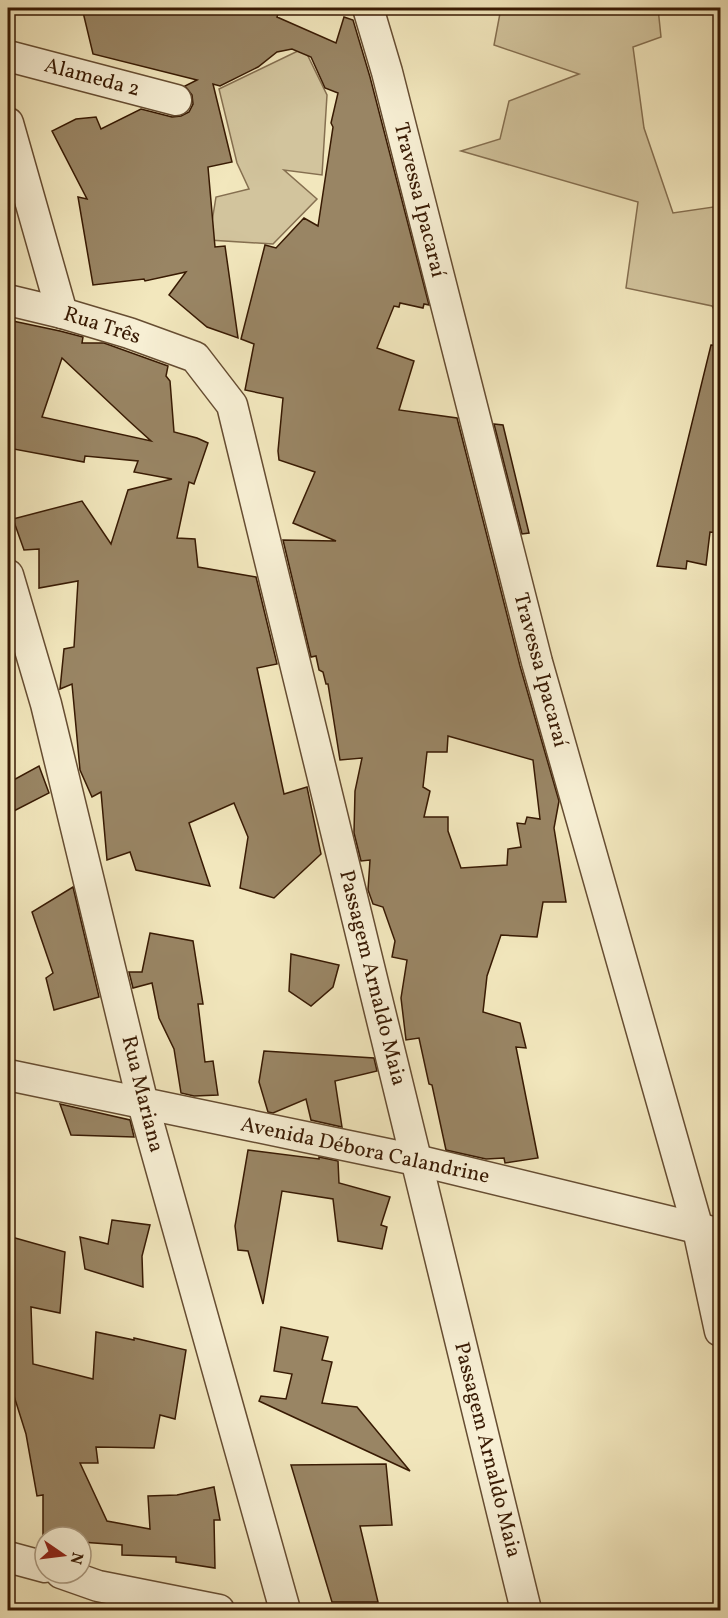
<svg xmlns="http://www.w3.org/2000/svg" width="728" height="1618" font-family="Vollkorn,serif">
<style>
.green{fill:#d2c49d;stroke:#856f50;stroke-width:1.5}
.building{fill:#998564;stroke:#381a03;stroke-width:1.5;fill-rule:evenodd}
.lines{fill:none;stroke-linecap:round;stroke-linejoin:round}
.minor-casing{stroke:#664d32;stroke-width:33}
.minor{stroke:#f7efd4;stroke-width:30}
.labels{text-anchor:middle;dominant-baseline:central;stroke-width:4.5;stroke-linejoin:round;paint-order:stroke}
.street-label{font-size:21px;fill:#381a03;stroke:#f7efd4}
</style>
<rect width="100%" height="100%" fill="#f2e7bd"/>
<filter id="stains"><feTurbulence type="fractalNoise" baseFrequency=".00333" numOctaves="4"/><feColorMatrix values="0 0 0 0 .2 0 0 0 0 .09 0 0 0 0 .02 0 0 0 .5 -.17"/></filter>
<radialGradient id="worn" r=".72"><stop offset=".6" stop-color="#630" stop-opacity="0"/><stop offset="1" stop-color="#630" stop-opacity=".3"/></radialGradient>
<g class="green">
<polygon points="501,8 658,8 661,37 633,47 644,128 673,213 720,206 720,320 712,306 626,288 638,202 461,151 500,139 509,101 579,74 494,45"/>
<polygon points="304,48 327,95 322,175 284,170 317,199 273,244 209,240 216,197 249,189 237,163 219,89"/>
</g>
<g class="building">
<path d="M82 8H280L277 17 336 43 344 17 353 20 370 77 429 305 424 304 423 308 400 303 399 307 394 306 377 348 414 361 399 410 457 418 520 666 559 801 554 828 566 902H543L537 937 501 935 487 976 483 1012 520 1023 526 1048 516 1047 538 1158 505 1163 504 1158 486 1159 446 1150 432 1085 429 1084 419 1038 406 1040 401 998 407 960 392 957 395 941 383 907 373 904 368 890 370 860 361 861 354 833 355 791 362 758 340 760 328 684H326L323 672 319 670 316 656 311 657 283 540 336 541 293 523 315 472 279 460 278 451 283 398 245 390 254 344 241 339 265 245 276 248 304 218 318 226 333 127 331 123 338 93 325 88 311 57 292 49 277 52 258 67 220 86 213 84 232 162 208 167 215 247 225 246 238 338 207 327 169 295 186 272 145 281 144 279 93 285 78 197 87 199 52 131 76 119 96 117 101 129 141 109 172 117 181 116 189 112 193 104 192 95 185 86 197 80 93 54ZM448 736 533 760 540 819 527 817 525 824 517 823 521 847 508 849 507 865 461 868 448 831V817H424L430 791 423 787 427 752H447Z"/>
<path d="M8 320 60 331 83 337 82 343H104L168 366 166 376 170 381 174 432 197 438 208 443 194 484 189 482 177 538 195 539 198 567 256 577 277 664 257 668 284 794 307 787 321 854 274 898 240 888 248 837 234 803 189 823 210 886 136 870 130 852 107 860 101 792 92 797 80 770 72 684 60 689 64 649 74 647 78 581 39 588V549L24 550 13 519 82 501 111 544 128 490 172 479 134 472 138 461 85 456 84 462 8 448ZM62 358 129 421 151 441 42 417Z"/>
<polygon points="711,345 720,346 720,533 710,532 706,565 687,561 686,569 657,566"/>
<polygon points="494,424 503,425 529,533 522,534"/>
<polygon points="39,766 49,793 8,814 8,783"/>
<polygon points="73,887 99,997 54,1010 46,978 53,973 32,912"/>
<polygon points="150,933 193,941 203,1004 198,1004 205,1062 213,1061 218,1095 194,1096 181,1093 174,1049 159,1018 152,983 133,988 129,972 142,972"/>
<polygon points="291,954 339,965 333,987 311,1006 289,991"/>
<polygon points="264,1051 374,1058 377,1071 335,1081 342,1127 311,1120 306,1099 273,1113 268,1112 259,1082"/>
<polygon points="60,1104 130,1120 134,1137 71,1135"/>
<polygon points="248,1150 319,1159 319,1157 338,1161 339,1183 390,1197 381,1225 387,1227 382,1249 338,1241 333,1199 282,1191 263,1304 248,1251 238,1250 235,1226"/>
<polygon points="112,1220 150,1225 142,1256 143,1287 85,1269 80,1237 108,1244"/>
<polygon points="8,1236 65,1252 60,1313 31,1307 33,1364 93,1379 96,1332 134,1340 134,1338 186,1350 175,1419 160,1415 154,1448 96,1447 98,1463 80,1463 107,1521 150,1529 148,1496 177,1495 214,1487 220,1520 214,1520 215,1568 176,1562 176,1557 122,1555 122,1545 81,1542 81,1537 45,1537 45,1539 43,1539 43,1495 37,1496 26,1434 8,1377"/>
<polygon points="281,1327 328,1337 322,1360 332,1362 322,1403 357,1407 410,1471 259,1401 261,1396 286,1399 292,1374 274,1371"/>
<polygon points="386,1464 392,1525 360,1526 378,1602 332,1602 291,1465"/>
</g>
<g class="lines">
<defs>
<g id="minor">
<polyline points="368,8 387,72 537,662 698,1229 720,1331"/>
<polyline points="8,56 176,100"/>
<polyline points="8,123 62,313"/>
<polyline points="8,300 62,313 129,333 195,357 232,405 526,1610"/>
<polyline points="8,575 46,704 143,1104 285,1610"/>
<polyline points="8,1075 416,1160 713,1232"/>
<polyline points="8,1557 45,1567"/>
<polyline points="61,1573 98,1586 219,1610"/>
</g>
</defs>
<use href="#minor" class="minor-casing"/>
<use href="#minor" class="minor"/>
</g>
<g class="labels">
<g class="street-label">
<text transform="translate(92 78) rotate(15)">Alameda 2</text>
<text transform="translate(419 200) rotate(76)">Travessa Ipacaraí</text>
<text transform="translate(102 326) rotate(18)">Rua Três</text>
<text transform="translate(540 670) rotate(75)">Travessa Ipacaraí</text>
<text transform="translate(372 978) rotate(76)">Passagem Arnaldo Maia</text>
<text transform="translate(142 1094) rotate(76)">Rua Mariana</text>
<text transform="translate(365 1151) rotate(12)">Avenida Débora Calandrine</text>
<text transform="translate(487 1450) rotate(76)">Passagem Arnaldo Maia</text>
</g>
</g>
<rect width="728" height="1618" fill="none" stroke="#f2e7bd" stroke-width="30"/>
<rect x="9" y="9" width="710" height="1600" fill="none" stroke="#381a03" stroke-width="3"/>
<rect x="15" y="15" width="698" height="1588" fill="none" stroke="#381a03" stroke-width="1.5"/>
<g transform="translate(63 1555) rotate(104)"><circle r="28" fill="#f7efd4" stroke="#ab9a80" stroke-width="1.5"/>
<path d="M0-4.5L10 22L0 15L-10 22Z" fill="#8f2418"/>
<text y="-9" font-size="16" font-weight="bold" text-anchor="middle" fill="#381a03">N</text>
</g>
<rect width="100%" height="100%" filter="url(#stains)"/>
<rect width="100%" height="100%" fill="url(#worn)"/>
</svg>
